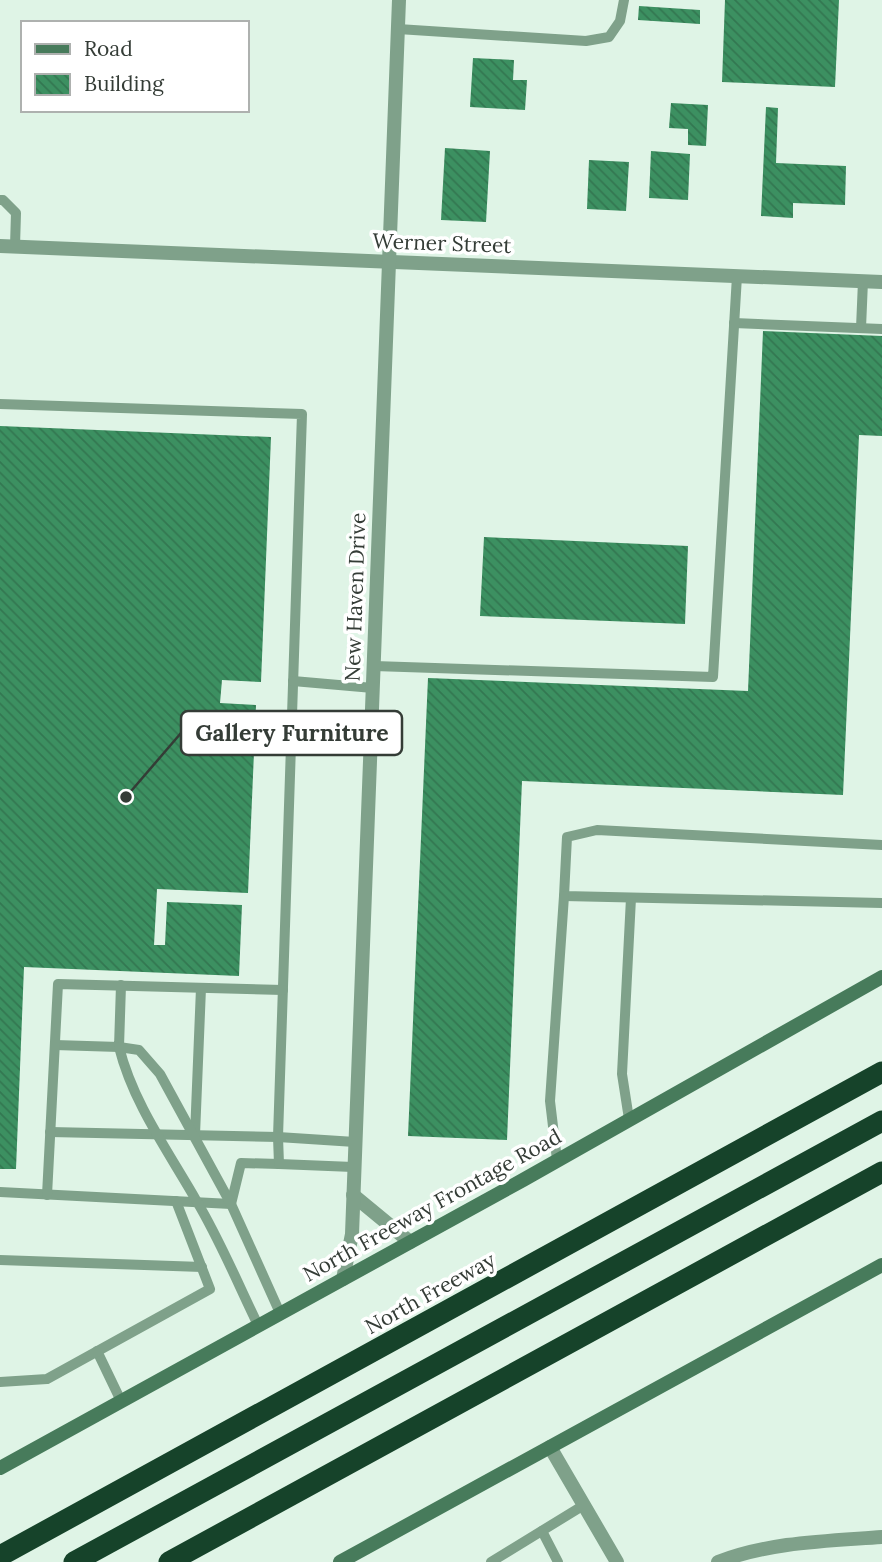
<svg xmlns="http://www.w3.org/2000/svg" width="882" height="1562" font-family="Lora,serif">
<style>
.building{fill:url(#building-back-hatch)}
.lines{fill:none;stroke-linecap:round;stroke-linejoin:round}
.service{stroke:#7fa18a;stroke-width:10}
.minor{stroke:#7fa18a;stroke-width:14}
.secondary{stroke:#477b5b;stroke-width:14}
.motorway{stroke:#16432a;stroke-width:21}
.labels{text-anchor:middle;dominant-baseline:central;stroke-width:7;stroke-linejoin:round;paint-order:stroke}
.street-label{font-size:21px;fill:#343c36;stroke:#fff}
.leader{fill:none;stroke:#343c36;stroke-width:2.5}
.callout-dot{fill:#343c36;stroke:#fff;stroke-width:2.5}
.callout{fill:#fff;stroke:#343c36;stroke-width:2.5}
.callout-label{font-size:23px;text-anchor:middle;font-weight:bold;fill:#343c36}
</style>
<defs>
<pattern id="building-back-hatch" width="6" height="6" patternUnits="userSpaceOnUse" patternTransform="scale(1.75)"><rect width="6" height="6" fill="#3c9061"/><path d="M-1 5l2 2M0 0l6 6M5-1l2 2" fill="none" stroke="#337751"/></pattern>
</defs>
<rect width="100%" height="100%" fill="#dff4e6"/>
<g class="building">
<polygon points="725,0 839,0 835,87 722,82"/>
<polygon points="639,6 700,10 700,24 638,20"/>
<polygon points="473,58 514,60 513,80 527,80 525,110 470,107"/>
<polygon points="671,103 708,105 706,146 688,145 688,129 669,128"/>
<polygon points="766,107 778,108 776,163 846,166 845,205 793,203 793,218 761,216"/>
<polygon points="445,148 490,151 486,222 441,220"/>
<polygon points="651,151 690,154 688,200 649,198"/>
<polygon points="589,160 629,162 626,211 587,209"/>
<polygon points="763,331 882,336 882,436 859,435 843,795 522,781 507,1140 408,1136 428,678 748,691"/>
<polygon points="0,426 271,437 261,682 222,680 220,703 256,705 248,893 157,889 154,945 165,945 167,902 242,905 239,976 24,967 16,1169 0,1169"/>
<polygon points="484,537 688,546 685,624 480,616"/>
</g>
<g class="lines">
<g class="service">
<polyline points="398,29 586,41 609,37 620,21 624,0"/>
<polyline points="0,200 3,200 16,213 15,246"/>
<polyline points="734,323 882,329"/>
<polyline points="861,328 863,281"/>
<polyline points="0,404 302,414 278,1137 279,1164 241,1163 231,1204"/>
<polyline points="374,666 713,677 737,276"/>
<polyline points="293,681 373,688"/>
<polyline points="882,845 597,830 567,837 564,896 882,903"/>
<polyline points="55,1045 119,1047 121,985"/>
<polyline points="629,1119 622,1074 631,898"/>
<polyline points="50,1132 278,1137 355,1142"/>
<polyline points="195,1135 201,988"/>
<polyline points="557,1160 550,1101 564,896"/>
<polyline points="279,1164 353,1167"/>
<polyline points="0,1192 231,1204"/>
<polyline points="47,1195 58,984 283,990"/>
<polyline points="0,1260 202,1267"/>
<path d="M258 1325C238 1284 220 1240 196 1200 168 1151 133 1103 119 1047L139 1050 160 1074 231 1204 280 1313"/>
<polyline points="97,1351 121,1401"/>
<polyline points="0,1382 47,1379 210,1289 176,1201"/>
<polyline points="542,1531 558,1562"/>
<polyline points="491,1562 584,1505"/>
</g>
<g class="minor">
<polyline points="0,246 882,282"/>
<polyline points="353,1195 410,1242"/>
<polyline points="343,1279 352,1234 399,0"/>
<polyline points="550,1447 617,1562"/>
<path d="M718 1562C769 1542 828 1541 882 1537"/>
</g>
<g class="secondary">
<polyline points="0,1468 523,1180 882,977"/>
<polyline points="340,1562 882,1265"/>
</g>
<g class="motorway">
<polyline points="0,1556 882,1072"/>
<polyline points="74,1562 882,1121"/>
<polyline points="169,1562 882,1172"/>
</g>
</g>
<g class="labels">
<g class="street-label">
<text transform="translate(442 243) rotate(2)">Werner Street</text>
<text transform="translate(355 597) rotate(-88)">New Haven Drive</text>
<text transform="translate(432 1205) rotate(-29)">North Freeway Frontage Road</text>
<text transform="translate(430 1293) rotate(-29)">North Freeway</text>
</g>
</g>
<path class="leader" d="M126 797L181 733"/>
<circle class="callout-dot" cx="126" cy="797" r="7"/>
<rect class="callout" x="181" y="711" width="221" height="44" rx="7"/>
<g class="callout-label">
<text x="292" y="741">Gallery Furniture</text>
</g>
<rect x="21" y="21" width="228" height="91" fill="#ffffff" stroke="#aeb1af" stroke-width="2"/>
<rect x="35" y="44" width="35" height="10" fill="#477b5b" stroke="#aeb1af" stroke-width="2"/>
<text x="84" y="56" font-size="21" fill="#343c36">Road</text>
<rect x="35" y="74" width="35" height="21" fill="url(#building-back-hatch)" stroke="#aeb1af" stroke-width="2"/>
<text x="84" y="91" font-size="21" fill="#343c36">Building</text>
</svg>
